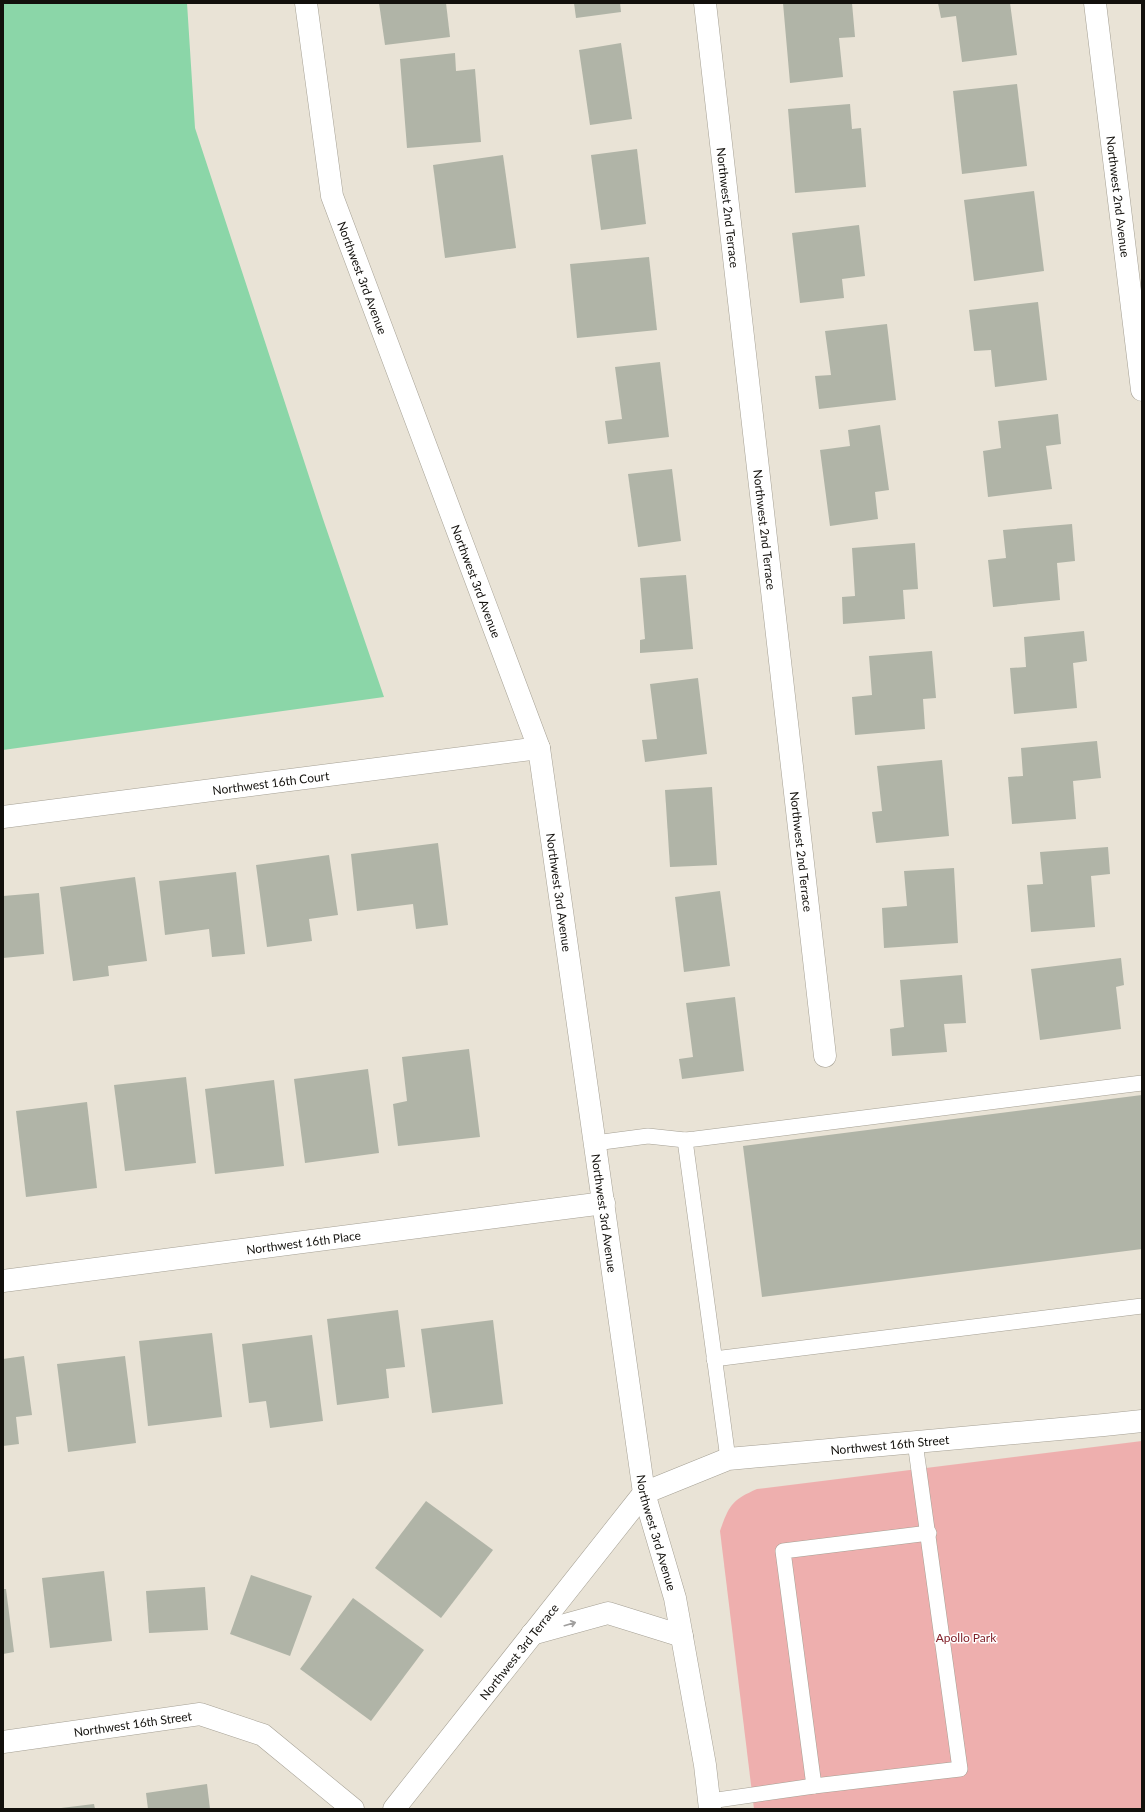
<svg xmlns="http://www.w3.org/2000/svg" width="1145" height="1812" font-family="Lato,sans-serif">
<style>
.green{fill:#eeafae}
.water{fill:#8bd6a8}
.building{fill:#b0b4a7}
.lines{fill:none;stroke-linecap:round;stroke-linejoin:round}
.service-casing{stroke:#a5a094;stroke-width:16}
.minor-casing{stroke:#a5a094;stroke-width:23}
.tertiary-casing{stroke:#a5a094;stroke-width:23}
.service{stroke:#fff;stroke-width:15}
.minor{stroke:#fff;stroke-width:22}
.tertiary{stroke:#fff;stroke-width:22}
.oneway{stroke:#a09f9e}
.labels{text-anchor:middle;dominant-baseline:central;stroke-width:3;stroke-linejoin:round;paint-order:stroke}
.street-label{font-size:12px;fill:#12100c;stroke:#fff}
.park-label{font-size:12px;fill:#82222b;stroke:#fff}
</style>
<rect width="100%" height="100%" fill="#e9e3d6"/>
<path class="green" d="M1142 1441V1809H754L720 1531C729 1505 732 1500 757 1489Z"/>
<polygon class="water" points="3,3 187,3 195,128 323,519 384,697 3,750"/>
<g class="building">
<polygon points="379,3 446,3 450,37 385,45"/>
<polygon points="574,3 620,3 621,12 576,18"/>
<polygon points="783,3 852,3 855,37 839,38 843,77 790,83"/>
<polygon points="938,3 1010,3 1017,55 962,62 956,16 941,18"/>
<polygon points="621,43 632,119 590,125 579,50"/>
<polygon points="455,53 456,71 475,69 481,142 407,148 400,59"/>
<polygon points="1017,84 1027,166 962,174 953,91"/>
<polygon points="850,104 852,129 861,128 866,187 795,193 788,109"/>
<polygon points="637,149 646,224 601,230 591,155"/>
<polygon points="503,155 516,248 445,258 433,165"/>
<polygon points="1034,191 1044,271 974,281 964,200"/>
<polygon points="859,225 865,276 842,279 844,298 800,303 792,233"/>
<polygon points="649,257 657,330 577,338 570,264"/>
<polygon points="1038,302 1047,380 995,387 991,350 974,351 969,310"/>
<polygon points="887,324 896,400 819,409 815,376 831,375 825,331"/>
<polygon points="660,362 669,437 608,444 605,421 622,419 615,367"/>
<polygon points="1058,414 1061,444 1046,446 1052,489 988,497 983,451 1001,448 998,421"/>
<polygon points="880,425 889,490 875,492 878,519 830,526 820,450 850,446 848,430"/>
<polygon points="672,469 681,541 638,547 628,474"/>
<polygon points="1072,524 1075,561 1057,563 1060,600 993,607 988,560 1006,558 1003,530"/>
<polygon points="915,543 918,589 903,590 905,619 843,624 842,597 855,596 852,548"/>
<polygon points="686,575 693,649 640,653 640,640 645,639 640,578"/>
<polygon points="1084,631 1087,661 1073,663 1077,708 1014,714 1010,668 1026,667 1024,637"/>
<polygon points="932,651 936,698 923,699 925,729 855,735 852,697 872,695 869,656"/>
<polygon points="698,678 707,754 645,762 642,740 657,739 650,684"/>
<polygon points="1097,741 1101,778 1073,781 1076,819 1012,824 1008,777 1023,776 1021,748"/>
<polygon points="942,760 949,836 876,843 872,812 882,811 877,766"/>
<polygon points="712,787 717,865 670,867 665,790"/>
<polygon points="438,843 448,925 416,929 413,904 357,911 351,854"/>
<polygon points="1108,847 1110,874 1091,876 1095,927 1031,932 1027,885 1043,884 1040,852"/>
<polygon points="329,855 338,915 309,919 312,941 267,947 256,865"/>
<polygon points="954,868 958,943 884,948 882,908 907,906 904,871"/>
<polygon points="236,872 245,954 212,957 209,929 165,935 159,881"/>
<polygon points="135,877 147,961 108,966 109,976 73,981 60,887"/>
<polygon points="720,891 730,966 684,972 675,897"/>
<polygon points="39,893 44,954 3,958 3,896"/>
<polygon points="1121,958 1124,985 1116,987 1121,1029 1040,1040 1031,969"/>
<polygon points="962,975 966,1023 944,1024 947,1052 892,1056 890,1029 904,1027 900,980"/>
<polygon points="735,997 744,1071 682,1079 679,1059 693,1057 686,1003"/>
<polygon points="469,1049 480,1137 398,1146 393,1104 407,1101 402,1057"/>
<polygon points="368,1069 379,1153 305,1163 294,1079"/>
<polygon points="186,1077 196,1163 125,1171 114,1085"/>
<polygon points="274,1080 284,1166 215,1174 205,1089"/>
<polygon points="1142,1095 1142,1249 762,1297 743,1146"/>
<polygon points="87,1102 97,1188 26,1197 16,1111"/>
<polygon points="398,1310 405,1367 386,1369 389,1398 337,1405 327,1319"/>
<polygon points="493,1320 503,1404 432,1413 421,1329"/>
<polygon points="212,1333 222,1417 148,1426 139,1341"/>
<polygon points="312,1335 323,1421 270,1428 266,1401 249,1403 242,1344"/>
<polygon points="24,1356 32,1415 16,1417 19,1444 3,1446 3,1359"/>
<polygon points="125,1356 136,1443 68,1452 57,1364"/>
<polygon points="426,1501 493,1550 441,1618 375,1568"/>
<polygon points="104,1571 112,1641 50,1648 42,1578"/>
<polygon points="251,1575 312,1596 290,1656 230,1634"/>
<polygon points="205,1587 208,1630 149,1633 146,1591"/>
<polygon points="3,1589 6,1589 14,1652 3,1654"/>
<polygon points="353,1598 424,1650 371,1721 300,1669"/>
<polygon points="207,1784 210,1809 148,1809 146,1793"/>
<polygon points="94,1804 95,1809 61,1809 61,1808"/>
</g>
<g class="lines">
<defs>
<g id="service">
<polyline points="685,1140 728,1459"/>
<polyline points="595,1143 648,1136 685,1140 695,1139 1142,1083"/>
<polyline points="714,1359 1142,1306"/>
<polyline points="814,1786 783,1551 929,1533"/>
<polyline points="710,1801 814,1786 960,1769 915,1442"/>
</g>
<g id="minor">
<path id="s1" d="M705 3 825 1056"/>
<path id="s2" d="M1095 3 1142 390"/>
<path id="s3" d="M3 817 539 748"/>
<path id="s4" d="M3 1281 604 1203"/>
<path id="s5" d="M3 1742 200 1714 263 1735 353 1809"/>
<path id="s6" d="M394 1809 644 1493 728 1459 1104 1425 1142 1421"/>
</g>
<g id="tertiary">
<path id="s7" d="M306 3 332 196 539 748 644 1493 675 1598 705 1765 710 1809"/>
<polyline points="532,1634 608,1613 682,1636"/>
</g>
</defs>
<use href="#service" class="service-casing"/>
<use href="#minor" class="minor-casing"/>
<use href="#tertiary" class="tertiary-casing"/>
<use href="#service" class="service"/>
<use href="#minor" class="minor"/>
<use href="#tertiary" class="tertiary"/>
</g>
<defs><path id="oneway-shaft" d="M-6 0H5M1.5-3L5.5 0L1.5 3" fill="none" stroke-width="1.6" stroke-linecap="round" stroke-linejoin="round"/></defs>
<use class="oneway" href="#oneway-shaft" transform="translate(570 1624) rotate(-16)"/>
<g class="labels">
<g class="street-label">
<text stroke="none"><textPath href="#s2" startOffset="195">Northwest 2nd Avenue</textPath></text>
<text stroke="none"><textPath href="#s1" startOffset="206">Northwest 2nd Terrace</textPath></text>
<text stroke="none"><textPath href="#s7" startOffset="282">Northwest 3rd Avenue</textPath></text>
<text stroke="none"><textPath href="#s1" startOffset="530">Northwest 2nd Terrace</textPath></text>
<text stroke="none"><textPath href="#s7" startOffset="606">Northwest 3rd Avenue</textPath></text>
<text stroke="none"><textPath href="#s3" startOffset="270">Northwest 16th Court</textPath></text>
<text stroke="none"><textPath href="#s1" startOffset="854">Northwest 2nd Terrace</textPath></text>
<text stroke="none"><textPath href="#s7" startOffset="930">Northwest 3rd Avenue</textPath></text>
<text stroke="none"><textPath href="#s7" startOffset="1254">Northwest 3rd Avenue</textPath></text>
<text stroke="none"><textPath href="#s4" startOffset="303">Northwest 16th Place</textPath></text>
<text stroke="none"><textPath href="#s6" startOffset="656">Northwest 16th Street</textPath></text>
<text stroke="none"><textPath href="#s7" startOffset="1578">Northwest 3rd Avenue</textPath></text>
<text stroke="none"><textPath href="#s6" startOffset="201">Northwest 3rd Terrace</textPath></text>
<text stroke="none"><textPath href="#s5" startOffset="131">Northwest 16th Street</textPath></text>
</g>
<g class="park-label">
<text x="966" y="1637">Apollo Park</text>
</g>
</g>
<rect width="1145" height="1812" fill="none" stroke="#12100c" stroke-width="8"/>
</svg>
